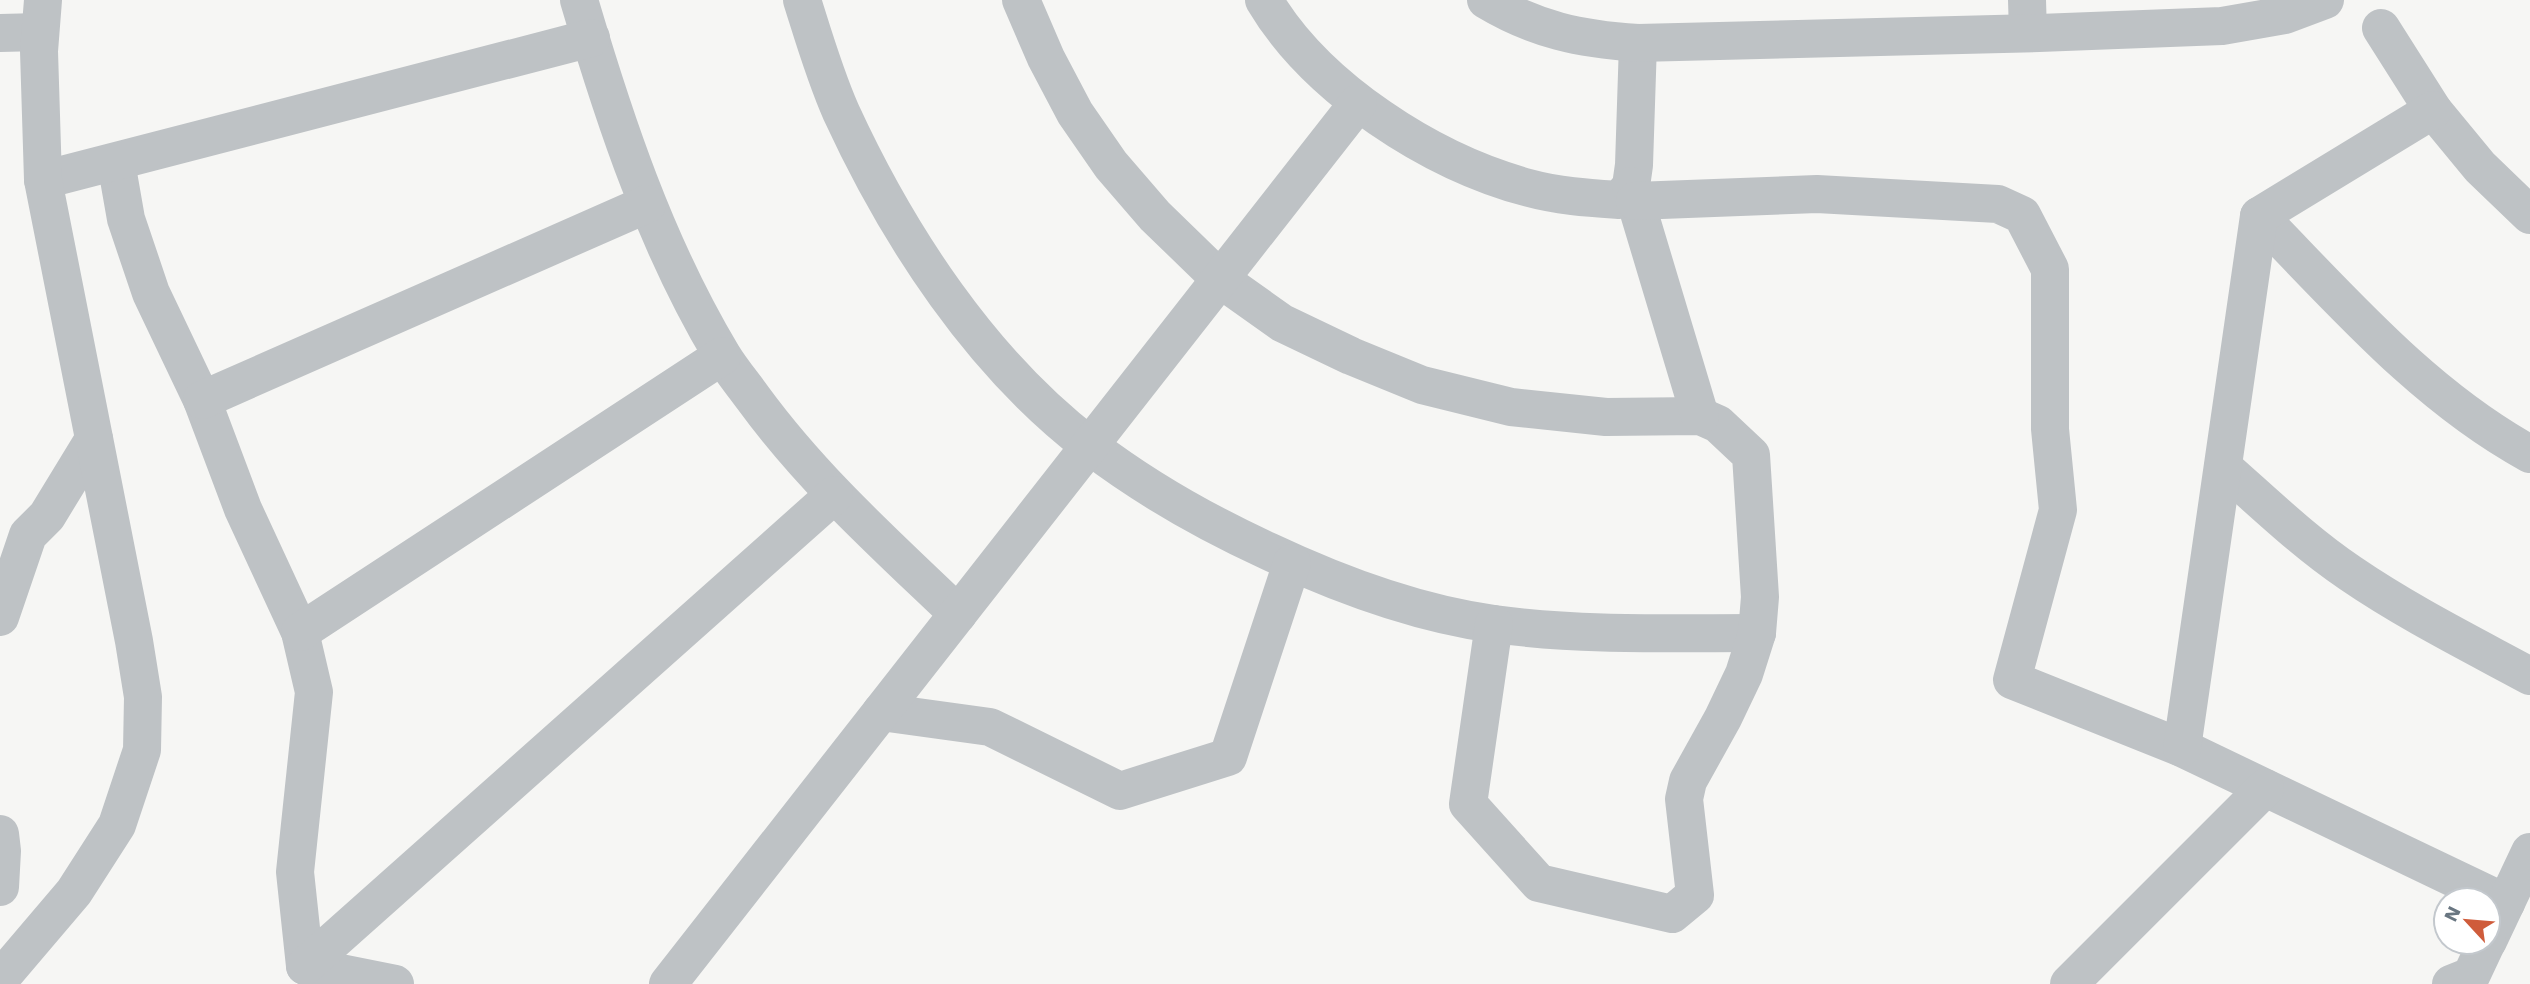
<svg xmlns="http://www.w3.org/2000/svg" width="2530" height="984" font-family="'Work Sans',sans-serif">
<style>
.lines{fill:none;stroke-linecap:round;stroke-linejoin:round}
.minor{stroke:#bec2c5;stroke-width:38}
.tertiary{stroke:#bec2c5;stroke-width:38}
</style>
<rect width="100%" height="100%" fill="#f6f6f4"/>
<g class="lines">
<g class="minor">
<path d="M579 0C615 122 656 245 722 355 731 370 743 384 753 398 813 480 885 544 958 614"/>
<path d="M802 0C814 38 825 76 841 112 898 236 981 363 1090 446 1145 488 1205 522 1268 551 1340 585 1415 613 1494 624 1580 636 1670 633 1757 633"/>
<polyline points="1021,0 1046,58 1075,113 1111,165 1155,216 1220,279 1282,323 1351,356 1422,385 1511,407 1606,417 1700,416 1718,424 1751,455 1760,597 1757,633 1744,674 1723,718 1688,781 1684,799 1695,895 1672,914 1539,883 1468,804 1494,624"/>
<path d="M1264 0C1316 88 1431 162 1529 188 1558 196 1590 198 1619 200L1631 186 1634 165 1638 43"/>
<polyline points="2027,0 2028,33"/>
<polyline points="2381,28 2433,110 2480,167 2530,215"/>
<polyline points="0,33 40,32"/>
<polyline points="116,162 126,219 151,293 202,400 243,509 300,632 314,692 295,872 305,966 395,984"/>
<polyline points="43,180 591,38"/>
<polyline points="1631,186 1700,416"/>
<polyline points="1635,201 1817,194 1998,204 2022,215 2050,269 2050,429 2058,510 2012,680 2182,748 2506,903"/>
<path d="M2259 216C2343 302 2424 396 2530 454"/>
<polyline points="202,400 647,204"/>
<path d="M2223 467C2264 503 2304 542 2350 573 2407 612 2469 643 2530 676"/>
<polyline points="0,617 28,535 47,516 94,439"/>
<polyline points="300,632 722,356"/>
<polyline points="881,712 990,727 1120,791 1228,757 1292,563"/>
<polyline points="2182,748 2259,216 2433,110"/>
<polyline points="0,834 2,851 0,887"/>
<polyline points="2488,941 2530,852"/>
<polyline points="305,966 834,495"/>
<polyline points="0,979 74,892 117,825 142,750 143,697 134,641 43,180 39,51 43,0"/>
<polyline points="668,984 1358,103"/>
<polyline points="2069,984 2265,788"/>
<polyline points="2451,984 2471,976 2487,942"/>
</g>
<path class="tertiary" d="M1486 0C1536 30 1580 39 1638 43L2039 33 2222 26 2285 15 2325 0"/>
</g>
<g transform="translate(2467 921) rotate(296)"><circle r="33" fill="#ffffff" stroke="#c3c8cd" stroke-width="2"/>
<path d="M0-5L12 26L0 18L-12 26Z" fill="#cf5c3b"/>
<text y="-10" font-size="19" font-weight="bold" text-anchor="middle" fill="#697681">N</text>
</g>
</svg>
